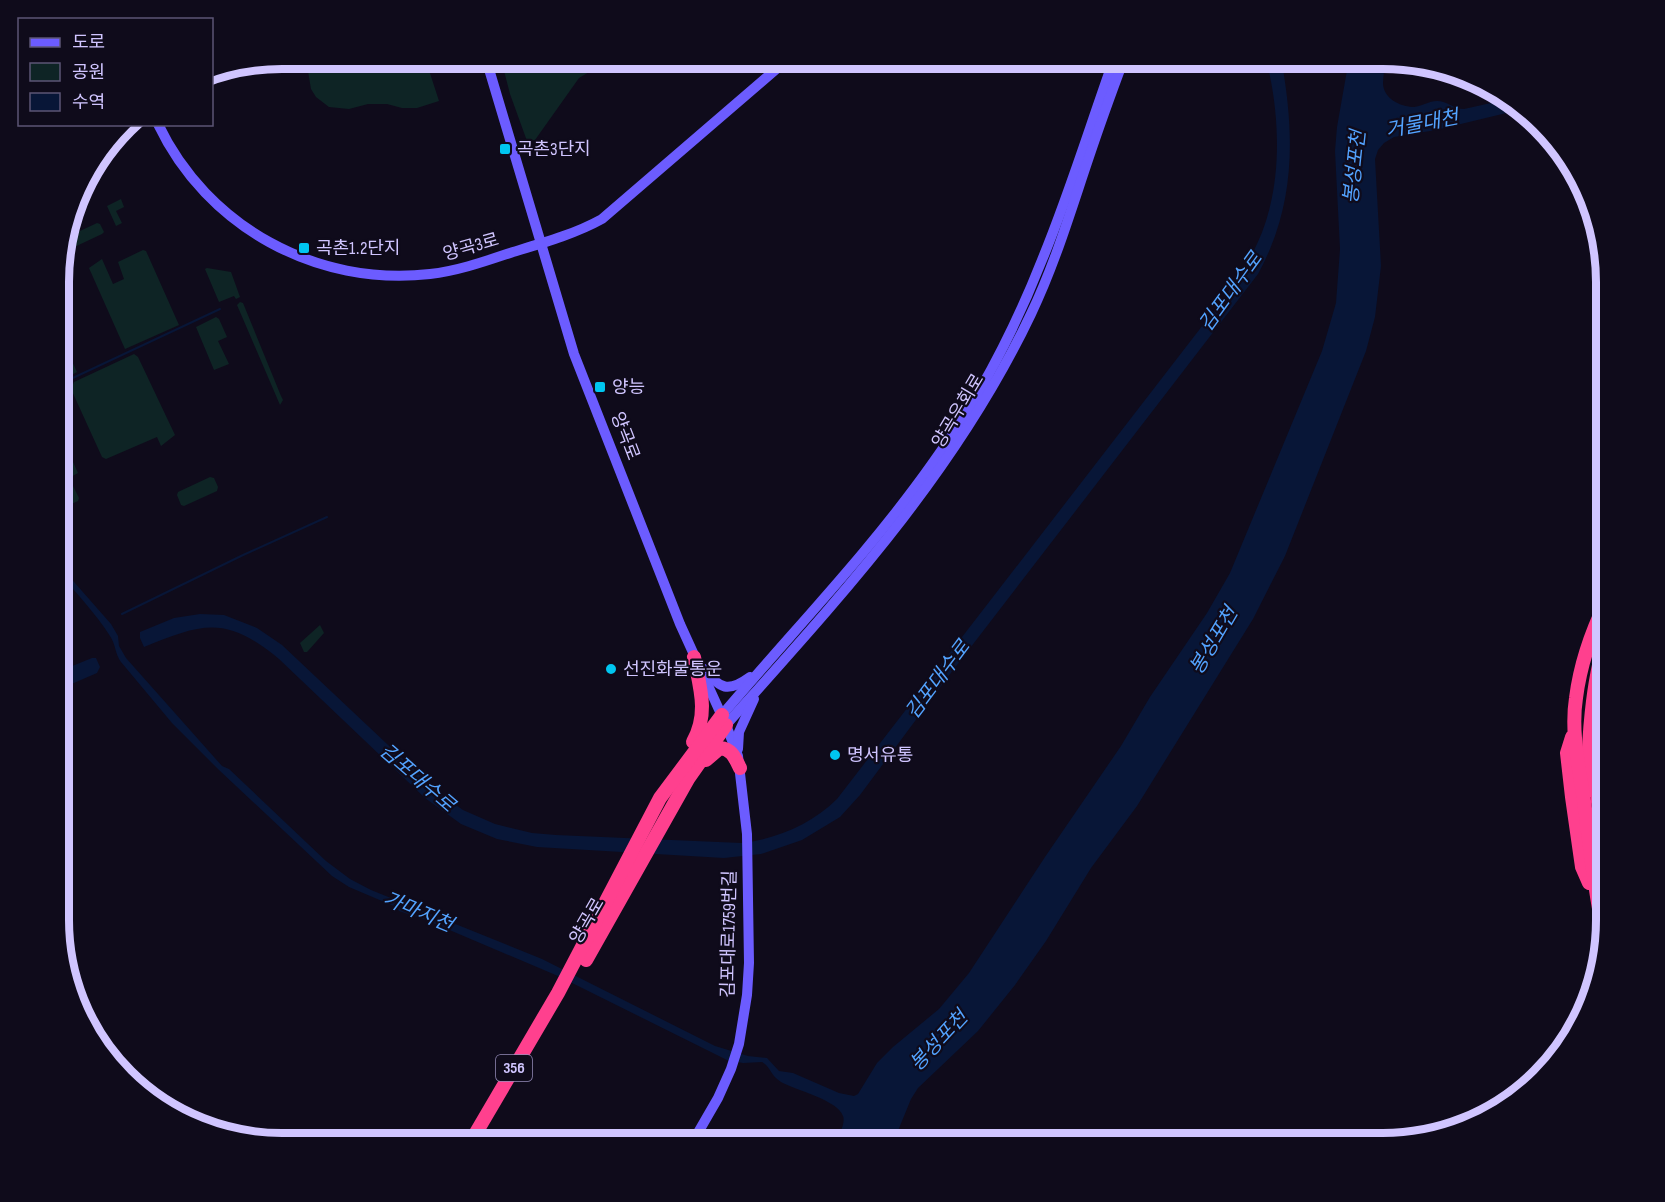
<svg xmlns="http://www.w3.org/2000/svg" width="1665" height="1202" font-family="'Sofia Sans Condensed','Noto Sans KR',sans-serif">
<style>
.green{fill:#0e2425}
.water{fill:#081637}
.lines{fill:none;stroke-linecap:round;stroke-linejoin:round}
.stream{stroke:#081637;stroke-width:2}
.secondary{stroke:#6c5cff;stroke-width:10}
.highway{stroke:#ff408e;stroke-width:14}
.poi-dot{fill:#00c6f0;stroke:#0f0b1b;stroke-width:2}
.labels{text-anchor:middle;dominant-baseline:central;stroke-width:4.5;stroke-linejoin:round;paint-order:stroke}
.shield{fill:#0f0b1b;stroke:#968dbb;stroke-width:1.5}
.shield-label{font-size:16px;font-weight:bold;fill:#d0c5ff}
.poi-label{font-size:18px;fill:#d0c5ff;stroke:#0f0b1b;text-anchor:start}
.street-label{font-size:18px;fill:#d0c5ff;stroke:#0f0b1b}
.water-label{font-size:20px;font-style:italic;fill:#53a3ff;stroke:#0f0b1b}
.rim{fill:none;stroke:#d0c5ff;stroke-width:8}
</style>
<rect width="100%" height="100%" fill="#0f0b1b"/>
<g class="green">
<polygon points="306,59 449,59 427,64 439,101 417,108 402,108 387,104 368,104 349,109 329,107 316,97 311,89"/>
<polygon points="501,59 611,59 579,78 535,140 527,141 510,94"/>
<polygon points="121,199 124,207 116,211 122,223 116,226 107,206"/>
<polygon points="97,223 100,224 104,232 102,234 68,250 63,244 65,238"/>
<polygon points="143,250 146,251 179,325 125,349 89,268 102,259 113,284 124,279 118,262"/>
<polygon points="207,268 231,272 240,297 236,299 234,296 219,302 205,269"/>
<polygon points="240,302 243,303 281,396 283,400 280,405 237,305"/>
<polygon points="216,317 219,319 227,337 218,341 229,364 214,370 196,327"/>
<polygon points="60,335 77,372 60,381"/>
<polygon points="134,354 138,357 175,435 161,446 157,437 106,459 102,457 71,389 74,382"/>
<polygon points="60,433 78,473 69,478 79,498 78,501 65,507 60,503"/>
<polygon points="210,477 214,478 218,487 217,491 184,506 181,505 177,495 178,492"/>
<polygon points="320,625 324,633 307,652 304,652 300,643"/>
</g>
<g class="water">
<path d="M1266 59H1281L1283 69C1295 142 1294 208 1258 274L947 678 860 795 840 817 802 840 761 854 724 858 537 847 497 839 461 824 425 798 279 659C226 615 203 623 144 647L140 638V632L174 618 200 614 224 615 257 628 282 645 439 793 463 810 495 824 532 833 556 835 741 843C777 839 812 824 837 799L1223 299C1235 281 1248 264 1257 244 1283 189 1281 117 1266 59Z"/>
<path d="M1349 59H1387C1385 67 1383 75 1383 83 1383 98 1400 107 1414 107 1422 106 1429 101 1437 101 1447 101 1454 109 1464 109L1509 99 1519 105 1523 109 1436 130 1394 137 1384 143 1378 150 1375 159 1381 266 1375 317 1366 351 1285 556 1253 619 1137 806 1091 868 1046 941 1015 985 978 1031 918 1088 911 1099 893 1143H836C838 1136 846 1123 843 1116 838 1100 795 1090 781 1082 770 1075 771 1067 762 1062L743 1063 727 1060 558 976 426 920 399 911 396 907 349 887 332 876 219 770 172 723 121 662C115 654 116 645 110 636 96 614 77 594 60 574V566L111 624 118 636 119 646 126 658 222 766 229 769 326 861 350 879 371 890 542 959 715 1046 748 1056 767 1058 779 1071 793 1073 839 1093 854 1096 858 1094 877 1063 893 1047 939 1009 969 973 1045 857 1121 746 1150 697 1207 613 1230 573 1322 351 1336 303 1340 249 1335 151 1337 127Z"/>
<polygon points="92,658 96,658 100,667 97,673 60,689 60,671"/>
</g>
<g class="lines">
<g class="stream">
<polyline points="60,384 220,309"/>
<polyline points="122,614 241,556 327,517"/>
</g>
<g class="secondary">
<polyline points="486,59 574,354 680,624 726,725 738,756 747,834 749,963 747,995 739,1044 731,1069 718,1098 692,1143"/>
<path d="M158 124C207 227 317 287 430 274 458 271 486 261 513 252 543 243 575 234 602 219L788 59"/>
<path d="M704 669C720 689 728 693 750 677"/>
<path d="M722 715C792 632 869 553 932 464 977 402 1014 331 1042 260 1069 195 1090 126 1114 59"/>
<path d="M726 725C841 596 956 472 1031 314 1055 264 1071 210 1089 157 1100 124 1112 91 1124 59"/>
<polyline points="738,749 739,732 754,699"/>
</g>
<g class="highway">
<polyline points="1572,737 1567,753 1572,797 1582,867 1589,883"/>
<path d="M693 742C709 713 700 688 694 657"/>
<polyline points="1595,745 1599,757 1602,788"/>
<path d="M706 760 720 748C732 749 735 758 740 768"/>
<polyline points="1595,778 1602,833"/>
<path d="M1590 790C1586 747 1593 679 1606 639"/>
<polyline points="1595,824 1606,878"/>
<path d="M1605 939C1594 891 1590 843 1583 794 1578 762 1571 730 1576 698 1580 666 1592 631 1606 602"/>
<polyline points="586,960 688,779 726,725"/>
<polyline points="470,1143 558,993 660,798 722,715"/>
</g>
</g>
<g class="poi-dot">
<rect x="499" y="143" width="12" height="12" rx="3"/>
<rect x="298" y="242" width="12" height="12" rx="3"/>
<rect x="594" y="381" width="12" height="12" rx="3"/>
<circle cx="611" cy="669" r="6"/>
<circle cx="835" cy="755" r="6"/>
</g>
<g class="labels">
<rect class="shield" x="496" y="1055" width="36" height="26" rx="4.5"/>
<g class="shield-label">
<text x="514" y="1068">356</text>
</g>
<g class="poi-label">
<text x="517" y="149">곡촌3단지</text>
<text x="316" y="248">곡촌1.2단지</text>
<text x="612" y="387">양능</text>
<text x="623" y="669">선진화물통운</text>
<text x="847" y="755">명서유통</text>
</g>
<g class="street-label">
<text transform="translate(471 247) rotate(-16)">양곡3로</text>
<text transform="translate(958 411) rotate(-59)">양곡우회로</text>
<text transform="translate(625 436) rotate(69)">양곡로</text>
<text transform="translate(587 921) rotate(-60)">양곡로</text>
<text transform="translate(729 934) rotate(-89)">김포대로1759번길</text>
</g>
<g class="water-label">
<text transform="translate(1422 124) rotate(-11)">거물대천</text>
<text transform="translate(1355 167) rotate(-84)">봉성포천</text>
<text transform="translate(1231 292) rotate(-54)">김포대수로</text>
<text transform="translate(1214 641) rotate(-59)">봉성포천</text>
<text transform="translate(938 680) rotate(-53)">김포대수로</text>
<text transform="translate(417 778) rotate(41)">김포대수로</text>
<text transform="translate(418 912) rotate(23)">가마지천</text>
<text transform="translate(939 1041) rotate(-47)">봉성포천</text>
</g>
</g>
<path d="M0 0H1665V1202H0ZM282 69H1383A213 213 0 0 1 1596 282V920A213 213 0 0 1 1383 1133H282A213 213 0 0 1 69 920V282A213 213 0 0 1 282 69Z" fill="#0f0b1b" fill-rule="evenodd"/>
<path class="rim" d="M282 69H1383A213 213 0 0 1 1596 282V920A213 213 0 0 1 1383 1133H282A213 213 0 0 1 69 920V282A213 213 0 0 1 282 69Z"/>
<rect x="18" y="18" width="195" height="108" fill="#0f0b1b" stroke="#5c5576" stroke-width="1.5"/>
<rect x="30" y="38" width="30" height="9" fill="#6c5cff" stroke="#5c5576" stroke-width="1.5"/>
<text x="72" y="48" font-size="18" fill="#d0c5ff">도로</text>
<rect x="30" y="63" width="30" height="18" fill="#0e2425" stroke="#5c5576" stroke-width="1.5"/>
<text x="72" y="78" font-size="18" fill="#d0c5ff">공원</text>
<rect x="30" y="93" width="30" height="18" fill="#081637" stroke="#5c5576" stroke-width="1.5"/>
<text x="72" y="108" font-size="18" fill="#d0c5ff">수역</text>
</svg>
